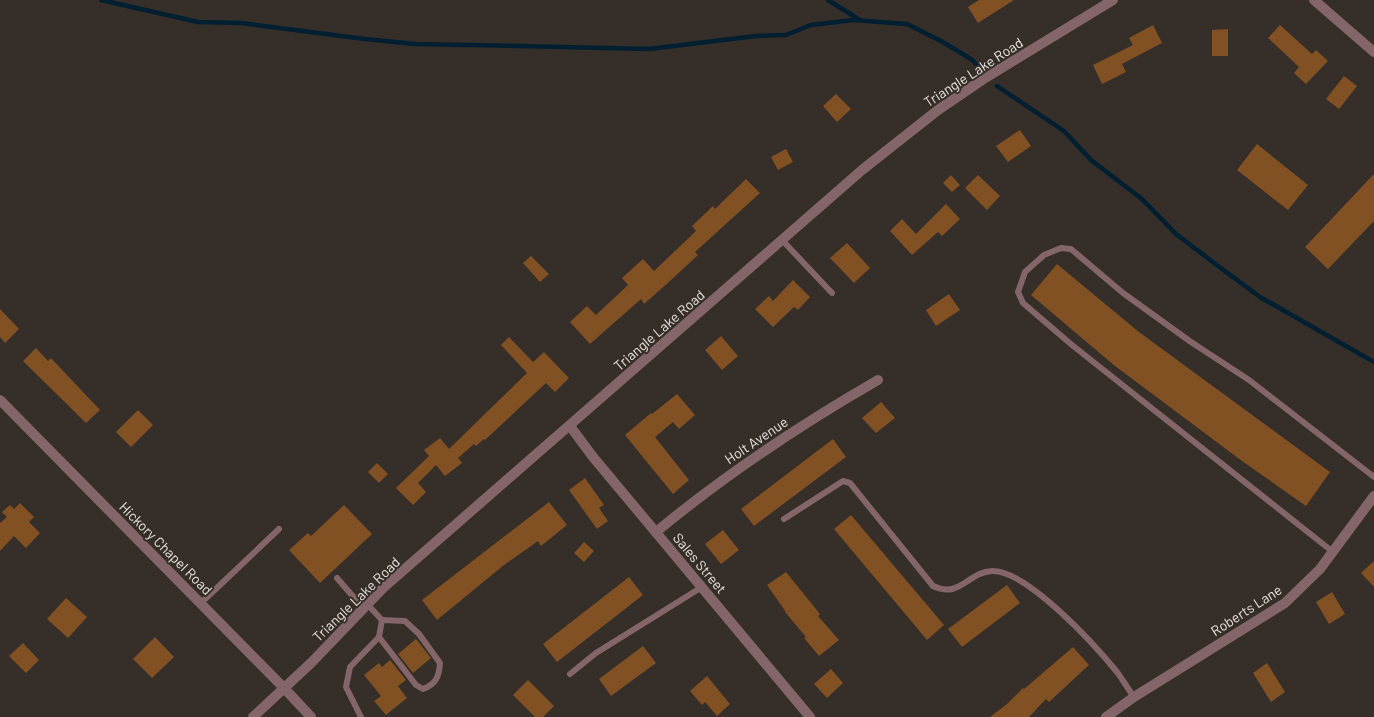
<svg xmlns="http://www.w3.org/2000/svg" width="1374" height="717" font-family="Barlow,sans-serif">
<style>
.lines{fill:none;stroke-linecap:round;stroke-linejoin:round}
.stream{stroke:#002032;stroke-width:4.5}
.building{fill:#815124}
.service{stroke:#84666a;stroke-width:6}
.minor{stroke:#84666a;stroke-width:10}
.tertiary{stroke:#84666a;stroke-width:10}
.labels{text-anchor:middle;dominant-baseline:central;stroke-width:4;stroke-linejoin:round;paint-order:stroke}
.street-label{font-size:14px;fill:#e8e3e0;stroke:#352e29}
</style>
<rect width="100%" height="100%" fill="#352e29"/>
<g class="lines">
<g class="stream">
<polyline points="101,0 198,22 241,23 365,39 415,44 518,46 649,49 756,36 786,35 811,25 853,20 907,24 941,41 971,59 979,67"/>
<polyline points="828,0 860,20"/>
<polyline points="997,86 1064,131 1091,160 1142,199 1176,234 1214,263 1260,297 1374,362"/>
</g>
</g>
<g class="building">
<polygon points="979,0 1014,0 978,23 968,7"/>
<polygon points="1153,25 1162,43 1122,64 1126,72 1102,84 1093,65 1133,45 1129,38"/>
<polygon points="1280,25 1312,54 1316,50 1328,61 1306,84 1294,73 1299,67 1268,38"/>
<polygon points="1228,29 1228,56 1212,56 1212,30"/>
<polygon points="1344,76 1357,86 1339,109 1326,99"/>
<polygon points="836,94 851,109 837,122 823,106"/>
<polygon points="1020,130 1031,146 1008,162 996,146"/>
<polygon points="1257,144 1308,185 1288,210 1237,170"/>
<polygon points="786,149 793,162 778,170 771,157"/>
<polygon points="1374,174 1374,221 1328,269 1305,247"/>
<polygon points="951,175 960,185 952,192 943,183"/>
<polygon points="978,175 1000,196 987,210 965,188"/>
<polygon points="746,179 760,193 695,252 698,255 670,281 644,304 641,299 590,344 570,322 587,306 596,315 628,285 622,278 643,259 654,271 696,231 692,226 713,206 715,209"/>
<polygon points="946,204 960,219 942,236 938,232 912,255 890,231 902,219 916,234"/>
<polygon points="847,243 870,268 854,283 830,258"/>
<polygon points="531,256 549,274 540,282 523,263"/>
<polygon points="1057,264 1139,332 1330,472 1306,506 1242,461 1115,366 1031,295"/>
<polygon points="793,280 810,297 798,310 794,307 773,327 755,309 769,296 773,301"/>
<polygon points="949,294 960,310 936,326 926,310"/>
<polygon points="0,309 19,329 5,343 0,337"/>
<polygon points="721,336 738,356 722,370 705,350"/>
<polygon points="509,337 533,362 544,352 569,378 555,392 546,383 485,440 484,439 476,446 474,444 458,458 462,463 445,476 436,465 418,483 426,492 413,505 396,488 429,456 424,450 440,438 449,449 527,373 501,345"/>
<polygon points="36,348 48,361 51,358 100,410 86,423 23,361"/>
<polygon points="677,394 695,415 679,429 673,422 655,437 689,480 673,494 625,435 651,413 652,414"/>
<polygon points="881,402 895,418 876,433 862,418"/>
<polygon points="138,410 153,425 131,447 116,432"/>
<polygon points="833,439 846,457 754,526 741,509"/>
<polygon points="377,463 388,474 379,483 368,472"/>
<polygon points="585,478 604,505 599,508 608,521 597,529 569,490"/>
<polygon points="549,502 567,525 541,546 538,541 504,565 437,620 422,600"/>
<polygon points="20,503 34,517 29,522 40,533 26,548 14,536 0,551 0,523 7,517 2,512 10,505 14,509"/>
<polygon points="344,505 372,534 320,583 289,550 308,533 311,536"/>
<polygon points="851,515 944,625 927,640 834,529"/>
<polygon points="723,530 739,550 721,564 705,544"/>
<polygon points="584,542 594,551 584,562 574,553"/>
<polygon points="1374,561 1374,587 1361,573"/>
<polygon points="786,572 820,614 818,616 839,640 819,656 804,638 806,637 785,612 786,612 767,585"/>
<polygon points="629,577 643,595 557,662 543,644"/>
<polygon points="1007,585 1020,603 962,647 948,629"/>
<polygon points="1332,592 1345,614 1329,624 1316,602"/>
<polygon points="66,598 87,617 68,638 47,619"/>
<polygon points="155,637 174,657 152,678 133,659"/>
<polygon points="416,639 431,658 413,673 398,654"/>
<polygon points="23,643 39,660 26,673 9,656"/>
<polygon points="643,646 656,663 611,696 599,679"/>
<polygon points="1073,647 1089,665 1049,702 1046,699 1029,717 990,717 1007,704 1023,688 1024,689"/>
<polygon points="390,660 406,680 398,686 407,698 386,715 374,701 381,696 364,675 379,663 382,667"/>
<polygon points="1267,663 1285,692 1271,702 1253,673"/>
<polygon points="831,669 843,683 827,698 814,684"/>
<polygon points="707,676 730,704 717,716 705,702 702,705 690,691"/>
<polygon points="528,680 554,706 543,717 535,717 513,695"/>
</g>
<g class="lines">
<g class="service">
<polyline points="782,240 832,293"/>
<path d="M784 519 843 481 850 483 933 586C960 599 968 572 992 571 1027 570 1095 645 1117 672 1123 680 1128 689 1134 697"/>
<polyline points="1333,552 1072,345 1023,303 1018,292 1025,272 1044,255 1061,248 1071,249 1123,293 1191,342 1249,380 1374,477"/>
<polyline points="337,578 363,608"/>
<polyline points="201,603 279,529"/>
<path d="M379 637 416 685 423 689C436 684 439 677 440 663L419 634 405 621 382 620"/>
<polyline points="570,674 596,653 702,587"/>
<polyline points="361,717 346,687 350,667 379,637 382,620 367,604"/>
</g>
<g class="minor">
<polyline points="1314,0 1374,52"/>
<polyline points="570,426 593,457 810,717"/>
<path d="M656 532C726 474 800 425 878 380"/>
<polyline points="284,688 311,717"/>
<polyline points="1106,717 1134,697 1285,603 1320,569 1374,496"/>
</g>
<g class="tertiary">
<polyline points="0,400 284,688"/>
<polyline points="253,717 311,663 383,588 862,170 938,110 982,80 1113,0"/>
</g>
</g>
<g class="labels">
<g class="street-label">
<text transform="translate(973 72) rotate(-33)">Triangle Lake Road</text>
<text transform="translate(659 330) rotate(-41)">Triangle Lake Road</text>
<text transform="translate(756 440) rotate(-34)">Holt Avenue</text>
<text transform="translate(166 548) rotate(45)">Hickory Chapel Road</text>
<text transform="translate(700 563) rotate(50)">Sales Street</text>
<text transform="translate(356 599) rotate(-44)">Triangle Lake Road</text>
<text transform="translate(1246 610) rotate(-33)">Roberts Lane</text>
</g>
</g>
</svg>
